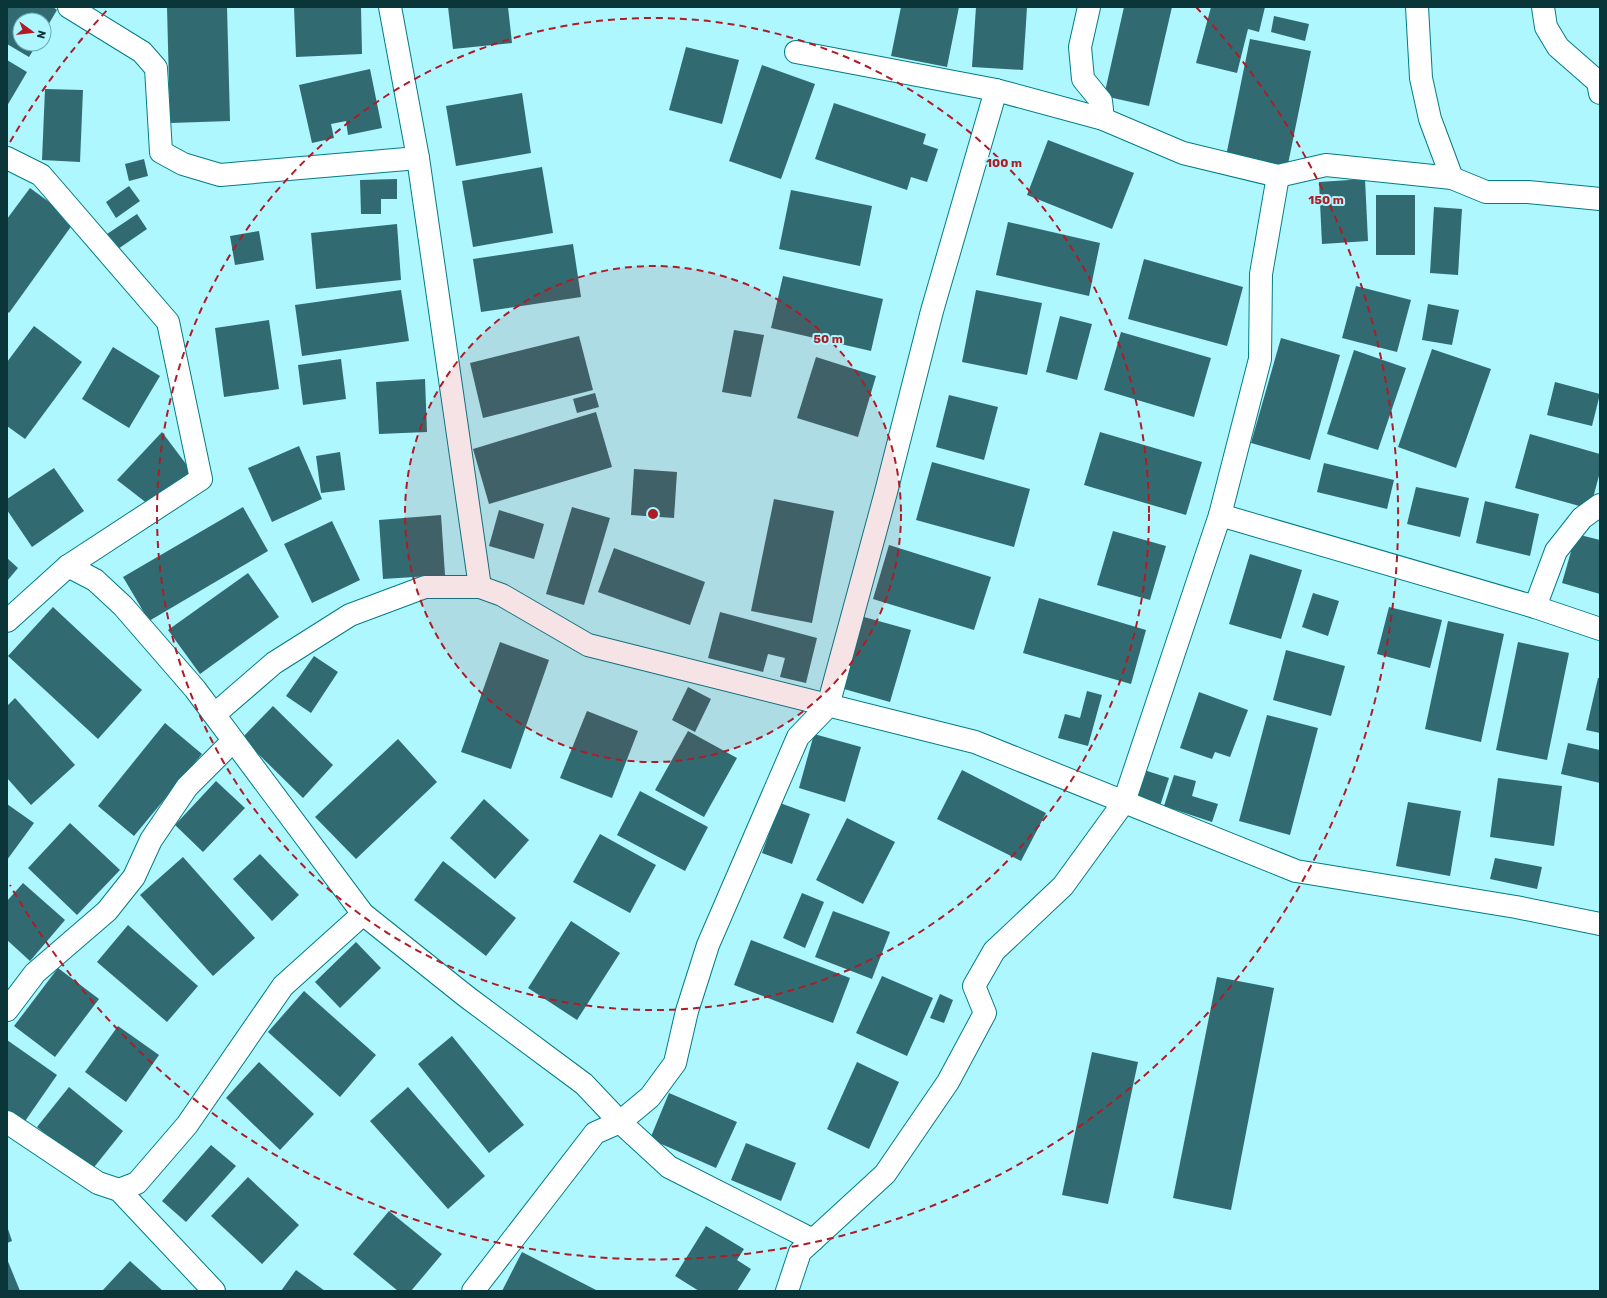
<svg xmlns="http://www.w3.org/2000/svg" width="1607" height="1298" font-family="Rubik,sans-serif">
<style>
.building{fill:#316b71}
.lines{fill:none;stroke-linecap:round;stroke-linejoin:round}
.minor-casing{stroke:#027c86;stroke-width:24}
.minor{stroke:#fff;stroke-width:22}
.ring{fill:none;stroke:#af1c26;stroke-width:2;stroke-dasharray:7 5}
.centre{fill:#af1c26;stroke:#aef7ff;stroke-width:2}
.ring-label{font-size:12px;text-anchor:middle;font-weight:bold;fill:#af1c26;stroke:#aef7ff;stroke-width:4;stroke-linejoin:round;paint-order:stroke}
</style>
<rect width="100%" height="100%" fill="#aef7ff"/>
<g class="building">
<polygon points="7,7 53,7 57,10 44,32 44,20 20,20 20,44 37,44 29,57 7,44"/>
<polygon points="167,7 227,7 230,121 170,123"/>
<polygon points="294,7 361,7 362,54 296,57"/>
<polygon points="448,7 508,7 512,43 453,49"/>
<polygon points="901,7 959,7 947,67 891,56"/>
<polygon points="976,7 1027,7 1023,70 972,67"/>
<polygon points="1124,7 1172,7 1149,106 1104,96"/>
<polygon points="1211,7 1265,7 1259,32 1248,29 1237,73 1196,63"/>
<polygon points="1274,16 1309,24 1305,41 1271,32"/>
<polygon points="1250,39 1311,51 1287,169 1226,156"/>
<polygon points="686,47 739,60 722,124 669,110"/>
<polygon points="7,60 27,72 7,106"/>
<polygon points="762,65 815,84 781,179 729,161"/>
<polygon points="370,69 382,128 348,135 346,121 331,124 334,138 312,143 299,85"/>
<polygon points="45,89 83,90 80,162 42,160"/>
<polygon points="522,93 531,153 456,166 446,106"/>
<polygon points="834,103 926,134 923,144 938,149 927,182 911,177 907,190 815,159"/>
<polygon points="1048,140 1134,173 1112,229 1027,195"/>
<polygon points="144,159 148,176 129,181 125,164"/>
<polygon points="542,167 553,233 473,247 462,181"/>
<polygon points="397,179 397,199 381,199 381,214 361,214 360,180"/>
<polygon points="1365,179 1368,241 1322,244 1319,182"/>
<polygon points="129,186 140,201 116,218 106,202"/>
<polygon points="30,188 75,221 9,313 7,311 7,219"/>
<polygon points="791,190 872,206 860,266 779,249"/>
<rect x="1376" y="195" width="39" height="60"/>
<polygon points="1434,207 1462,209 1458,275 1430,273"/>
<polygon points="137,214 147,229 118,249 107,234"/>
<polygon points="1008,222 1100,243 1089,296 996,275"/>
<polygon points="397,224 401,280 316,289 311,233"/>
<polygon points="259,231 264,260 235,265 230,236"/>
<polygon points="573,244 581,297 481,312 473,259"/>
<polygon points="1144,259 1243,287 1227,346 1128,319"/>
<polygon points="783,276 883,299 871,351 771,328"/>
<polygon points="1356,286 1411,300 1397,352 1342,338"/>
<polygon points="401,290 409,341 302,356 295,305"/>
<polygon points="976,290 1042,303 1027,375 962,362"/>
<polygon points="1428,304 1459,310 1452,345 1422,340"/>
<polygon points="1060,316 1092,324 1077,380 1046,372"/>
<polygon points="269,320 279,389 224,397 215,328"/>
<polygon points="34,326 82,362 25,439 7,426 7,362"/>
<polygon points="734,330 764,335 751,397 722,392"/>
<polygon points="1121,332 1211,358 1194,417 1104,390"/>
<polygon points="579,336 593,390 483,418 470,363"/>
<polygon points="1281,338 1340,355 1310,460 1251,443"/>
<polygon points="113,347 160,376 129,428 82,399"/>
<polygon points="1432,349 1491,369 1456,468 1398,447"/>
<polygon points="1354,350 1406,368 1378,450 1327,434"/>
<polygon points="816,357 876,376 858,437 797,418"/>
<polygon points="341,359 346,399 303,405 298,365"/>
<polygon points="425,379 427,432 379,434 376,382"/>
<polygon points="1555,382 1600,394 1592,426 1547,415"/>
<polygon points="595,393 599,407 577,413 573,399"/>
<polygon points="949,395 998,407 984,460 936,447"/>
<polygon points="596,412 612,467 489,504 473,449"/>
<polygon points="162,432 192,472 148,504 117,480"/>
<polygon points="1100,432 1202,462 1186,515 1084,485"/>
<polygon points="1530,434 1600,454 1600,472 1590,509 1515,488"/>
<polygon points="299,446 322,499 272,522 248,468"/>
<polygon points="340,452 345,490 321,493 316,456"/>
<polygon points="932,462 1030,489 1014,547 916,520"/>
<polygon points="1324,463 1394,480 1387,509 1317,492"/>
<polygon points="54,468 84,511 32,547 7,510 7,499"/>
<polygon points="634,469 677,472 674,518 631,515"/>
<polygon points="1416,487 1469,498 1460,537 1407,524"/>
<polygon points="774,499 834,511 812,623 751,611"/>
<polygon points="1485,501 1539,514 1530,556 1476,543"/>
<polygon points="243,507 268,551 149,621 123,577"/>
<polygon points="572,507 610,518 584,605 546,594"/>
<polygon points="499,510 544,524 534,559 489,546"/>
<polygon points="441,515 445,575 383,579 379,520"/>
<polygon points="332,521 360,580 312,603 284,544"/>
<polygon points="1113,531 1166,546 1150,600 1097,585"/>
<polygon points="1576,534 1600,540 1600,594 1562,583"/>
<polygon points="889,545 991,577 974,630 873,599"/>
<polygon points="614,548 705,582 690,625 598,592"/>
<polygon points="1250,554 1302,570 1281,639 1229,624"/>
<polygon points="7,558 18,568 7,581"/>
<polygon points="248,573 279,617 200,674 168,630"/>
<polygon points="1313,593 1339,601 1328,636 1302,627"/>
<polygon points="1039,598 1146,630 1131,684 1023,653"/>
<polygon points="53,607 142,690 98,739 8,656"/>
<polygon points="1389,607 1442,620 1430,668 1377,654"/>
<polygon points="720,612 817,638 806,683 780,677 785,658 768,654 763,672 708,658"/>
<polygon points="864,617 911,630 890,702 844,689"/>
<polygon points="1448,621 1504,634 1481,742 1425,729"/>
<polygon points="500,642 549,660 511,769 461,752"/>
<polygon points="1518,642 1569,653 1547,760 1496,750"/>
<polygon points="1286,650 1345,666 1331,716 1273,700"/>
<polygon points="314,656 338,672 311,713 286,696"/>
<polygon points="1598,678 1600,678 1600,733 1586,730"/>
<polygon points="688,687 711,699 695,732 672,720"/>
<polygon points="1087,691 1102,695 1088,746 1058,738 1065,714 1080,718"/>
<polygon points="1199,692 1248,710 1230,757 1215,752 1212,759 1180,748"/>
<polygon points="15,698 75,765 31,805 7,778 7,706"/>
<polygon points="273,706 333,765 303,798 242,738"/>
<polygon points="587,711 638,731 612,798 560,778"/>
<polygon points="1267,715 1318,728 1290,835 1239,821"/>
<polygon points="165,723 202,754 134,836 98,806"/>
<polygon points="688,731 737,758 704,817 655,790"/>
<polygon points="814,734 861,747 845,802 799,788"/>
<polygon points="398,739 437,782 356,859 315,817"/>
<polygon points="1568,743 1600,750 1600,783 1561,774"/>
<polygon points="962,770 1046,813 1021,861 937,819"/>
<polygon points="1144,770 1169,778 1160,806 1135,798"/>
<polygon points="1174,775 1196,781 1192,796 1218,804 1212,822 1164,806"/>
<polygon points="1498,778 1562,786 1554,846 1490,837"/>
<polygon points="216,781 245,808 203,852 175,825"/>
<polygon points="640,791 708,827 685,871 617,835"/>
<polygon points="484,799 529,840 495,879 450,838"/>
<polygon points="1408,802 1461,811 1450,876 1396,866"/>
<polygon points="780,803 810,814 792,864 762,853"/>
<polygon points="7,804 34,823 7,860"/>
<polygon points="847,818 895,842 863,904 816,880"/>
<polygon points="70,823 120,870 77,915 28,868"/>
<polygon points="600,834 656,865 630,913 573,882"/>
<polygon points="260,854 299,895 272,921 233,879"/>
<polygon points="183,857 255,938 213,976 140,895"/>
<polygon points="1495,858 1542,867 1537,889 1490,879"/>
<polygon points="443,861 516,918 486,956 414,900"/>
<polygon points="23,883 65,920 30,961 7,940 7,901"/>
<polygon points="802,893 824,902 805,948 783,938"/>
<polygon points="833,911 890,932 872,979 815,957"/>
<polygon points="571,921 620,953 577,1020 528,988"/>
<polygon points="128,925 198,986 167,1022 97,962"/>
<polygon points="751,940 850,978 833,1023 734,985"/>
<polygon points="356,942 381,968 340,1008 315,982"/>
<polygon points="58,968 99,999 55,1057 14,1026"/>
<polygon points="882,976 933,998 907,1056 856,1033"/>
<polygon points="1217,977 1274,988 1231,1210 1173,1198"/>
<polygon points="304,991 376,1055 340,1097 268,1032"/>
<polygon points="940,994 953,1000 944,1023 930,1018"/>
<polygon points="118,1026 159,1055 126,1102 85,1072"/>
<polygon points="452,1036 524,1125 489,1153 418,1064"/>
<polygon points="7,1040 57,1075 21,1127 7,1118"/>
<polygon points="1092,1052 1138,1062 1108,1204 1062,1195"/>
<polygon points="259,1062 314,1114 280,1150 226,1098"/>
<polygon points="857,1062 899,1082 869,1149 827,1129"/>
<polygon points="69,1087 123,1131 91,1171 37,1127"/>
<polygon points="408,1087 485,1176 448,1209 370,1121"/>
<polygon points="669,1093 737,1122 716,1168 650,1139"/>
<polygon points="746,1143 796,1163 781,1201 731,1180"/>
<polygon points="211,1145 236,1166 186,1222 162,1201"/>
<polygon points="248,1177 299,1225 262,1264 211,1216"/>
<polygon points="389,1211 442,1254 411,1291 398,1291 353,1254"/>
<polygon points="7,1226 12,1241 7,1243"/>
<polygon points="706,1226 744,1249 737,1260 751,1269 737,1291 699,1291 675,1276"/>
<polygon points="522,1252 598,1291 502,1291"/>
<polygon points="7,1259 20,1291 7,1291"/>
<polygon points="130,1261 163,1291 102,1291"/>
<polygon points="296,1270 325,1291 281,1291"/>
</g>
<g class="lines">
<defs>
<g id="minor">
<polyline points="69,7 142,52 156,68 161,152 183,164 220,175 418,158"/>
<polyline points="390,7 418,158 480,587"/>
<polyline points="1089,7 1080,47 1083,79 1101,101 1103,119"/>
<polyline points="1417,7 1421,78 1430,119 1452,178"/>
<polyline points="1543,7 1546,27 1558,47 1598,82 1600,93"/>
<polyline points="796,52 996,90 1103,119 1183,153 1278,176 1326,165 1452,178 1486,192 1528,192 1600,199"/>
<polyline points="7,158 41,175 168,322 201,479 68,566 7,621"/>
<polyline points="1220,515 1535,607 1600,629"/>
<polyline points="68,566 95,580 123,606 195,689 363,914 467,997 584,1084 620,1122 669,1167 813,1240"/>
<polyline points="1535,607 1556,551 1582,518 1600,505"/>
<polyline points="215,714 274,663 350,615 425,587 480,587 502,595 588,645 975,742 1296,871 1516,907 1600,924"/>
<polyline points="7,1010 35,973 107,911 134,877 151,840 187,787 233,741"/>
<polyline points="7,1122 98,1183 119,1190 214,1291"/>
<polyline points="119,1190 137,1183 187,1125 283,986 363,914"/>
<polyline points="473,1291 595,1133 620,1122 650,1097 675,1063 687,1011 708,945 798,737 828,706 886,492 932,311 996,90"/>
<polyline points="787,1291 800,1252 885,1174 948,1082 985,1013 974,986 994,951 1063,886 1124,802 1220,515 1260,359 1261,274 1278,176"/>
</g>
</defs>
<use href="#minor" class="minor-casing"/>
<use href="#minor" class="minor"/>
</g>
<circle cx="653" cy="514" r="248" fill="#af1c26" fill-opacity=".12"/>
<g class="ring">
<circle cx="653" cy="514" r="248"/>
<circle cx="653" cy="514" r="496"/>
<path d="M10 142A743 743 0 0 1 110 7M1196 7A743 743 0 1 1 10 885"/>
</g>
<circle cx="653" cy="514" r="6" class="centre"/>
<g class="ring-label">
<text x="1004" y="167">100 m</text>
<text x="1326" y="204">150 m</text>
<text x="828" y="343">50 m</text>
</g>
<rect width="1607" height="1298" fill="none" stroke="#0a3539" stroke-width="16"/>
<g transform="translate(32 32) rotate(105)"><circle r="19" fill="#aef7ff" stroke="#6ca9b0"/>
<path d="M0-3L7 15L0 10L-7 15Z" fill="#af1c26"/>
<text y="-6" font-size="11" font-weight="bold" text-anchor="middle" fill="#0a3539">N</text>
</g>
</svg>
